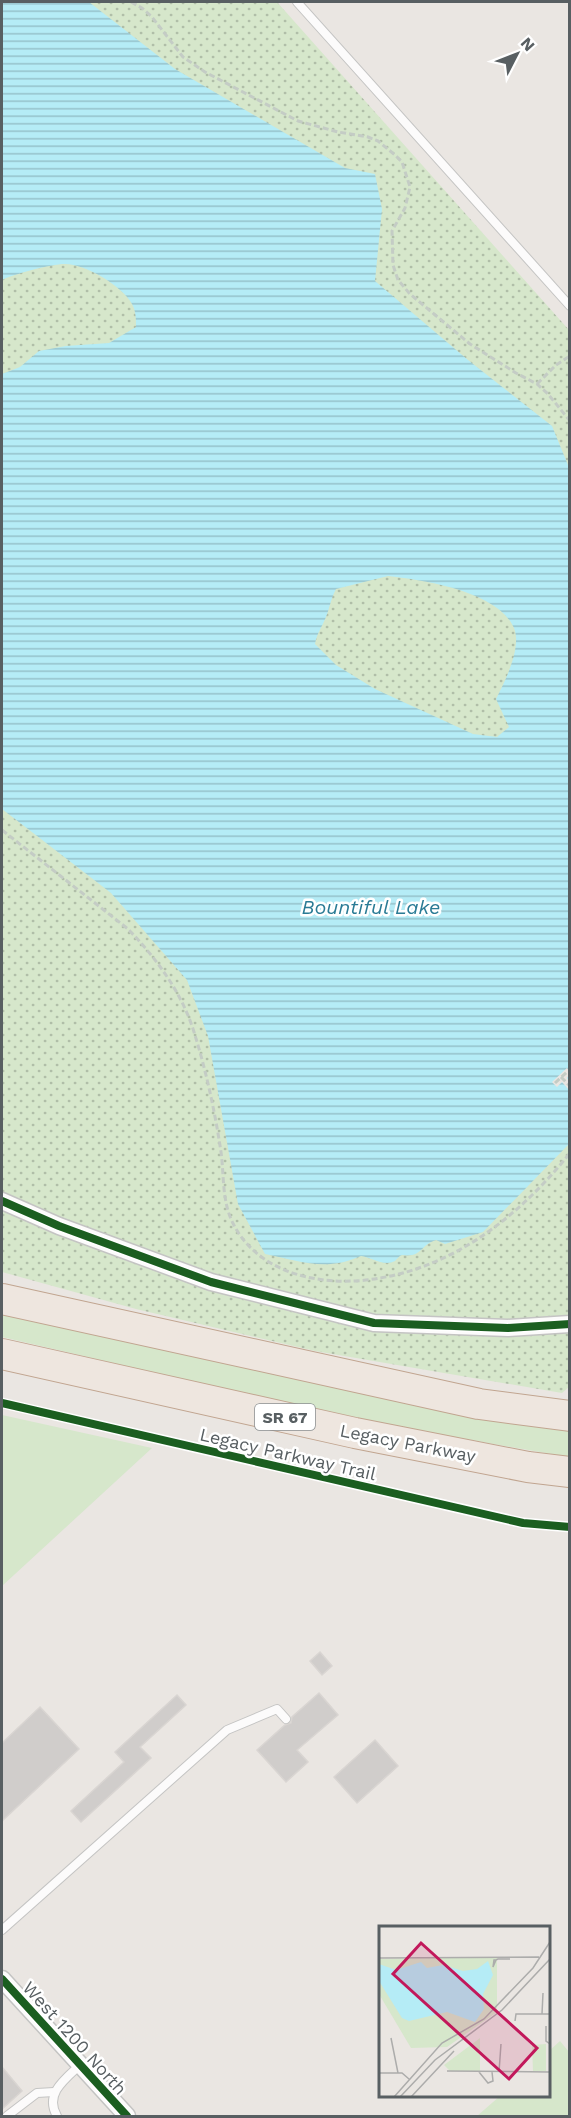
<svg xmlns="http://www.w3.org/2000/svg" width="571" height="2118" font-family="'Work Sans',sans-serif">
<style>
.grass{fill:#d6e7cb}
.park{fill:url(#park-dots)}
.water{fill:url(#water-rules);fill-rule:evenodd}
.pier{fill:#eae6e2}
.building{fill:#d0cdcb;stroke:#d9d5d2;stroke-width:1.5}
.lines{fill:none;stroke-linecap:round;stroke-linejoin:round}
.service-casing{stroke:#c4c4c3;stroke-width:10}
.minor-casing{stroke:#c4c4c3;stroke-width:19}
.motorway-casing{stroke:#c1a590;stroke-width:32}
.path{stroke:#c4ccc5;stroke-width:3;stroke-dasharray:6 3;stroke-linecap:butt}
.service{stroke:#fcfbfb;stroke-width:8}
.minor{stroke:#fcfbfb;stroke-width:16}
.motorway{stroke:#eee6df;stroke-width:30}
.cycleway-casing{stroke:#fff;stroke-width:11}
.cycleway{stroke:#1b5e20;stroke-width:8}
.labels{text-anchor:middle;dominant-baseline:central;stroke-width:5;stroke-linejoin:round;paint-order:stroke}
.shield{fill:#fff;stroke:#8a8f91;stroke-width:1.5}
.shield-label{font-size:16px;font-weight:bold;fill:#585f62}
.street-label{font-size:18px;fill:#585f62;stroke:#fff}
.water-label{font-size:20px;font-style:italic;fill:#2a7b95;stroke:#fff}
.inset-road{fill:none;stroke:#acacab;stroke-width:1.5}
.view{fill:#c2185b;fill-opacity:0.15;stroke:#c2185b;stroke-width:3}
.inset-edge{fill:none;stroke:#585f62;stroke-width:3}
</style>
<defs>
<pattern id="park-dots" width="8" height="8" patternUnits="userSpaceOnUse" patternTransform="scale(1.5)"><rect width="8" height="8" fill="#d6e7cb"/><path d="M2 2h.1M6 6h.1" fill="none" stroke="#b0bea8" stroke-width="1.8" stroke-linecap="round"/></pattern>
<pattern id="water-rules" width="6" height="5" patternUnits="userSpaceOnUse" patternTransform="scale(1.5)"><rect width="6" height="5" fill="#b5ecf6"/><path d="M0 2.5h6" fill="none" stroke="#96c2cb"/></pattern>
</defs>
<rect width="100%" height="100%" fill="#eae6e2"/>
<g class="grass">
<path d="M2 1312 389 1400 493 1419 569 1430V1457C378 1426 190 1381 2 1337Z"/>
<polygon points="2,1415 152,1448 2,1586"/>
<polygon points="560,2041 569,2052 569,2116 477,2116 500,2096 548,2096 549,2051"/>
</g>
<polygon class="park" points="2,2 277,2 569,330 570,1386 562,1393 315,1351 136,1309 2,1272"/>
<path class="water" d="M2 2H89L175 69 345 168 375 174 382 209 375 281 468 360 552 426 570 470 569 1144 483 1232 445 1244 436 1240C420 1245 422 1258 402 1255 399 1256 397 1259 395 1261 384 1267 371 1257 361 1256 325 1272 301 1261 265 1254L238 1204 208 1036 187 980 111 893 2 809V374L20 367 39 351 66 346 109 343 136 327C136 319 136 311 132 304 122 286 86 264 65 264 51 264 14 274 2 280ZM388 576C423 580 498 591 514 628 522 648 505 681 496 699L509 727 497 737 473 734 375 689 336 665 315 644C317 633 322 627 326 617 330 607 331 598 336 589Z"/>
<polygon class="pier" points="567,1068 569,1071 569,1075 567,1078 569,1082 569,1090 562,1082 557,1087 552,1082"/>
<g class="building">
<polygon points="320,1652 332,1666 322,1675 310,1661"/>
<polygon points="319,1693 338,1715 297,1750 308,1762 286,1782 257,1750 285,1725 291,1723 292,1717"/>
<polygon points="177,1695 186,1705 140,1747 151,1758 81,1822 71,1811 124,1762 115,1752"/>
<polygon points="40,1707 79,1749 2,1821 2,1743"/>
<polygon points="375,1740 398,1766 357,1803 334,1777"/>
<polygon points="2,2067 22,2091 2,2109"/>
</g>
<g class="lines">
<defs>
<g id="service">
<polyline points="297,2 570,306"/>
<polyline points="2,1930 227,1730 277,1709 286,1719"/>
<polyline points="7,2116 37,2093 54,2092"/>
<path d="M57 2116C44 2094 65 2079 80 2065"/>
</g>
<g id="minor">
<polyline points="2,1201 59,1226 211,1282 374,1323 508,1328 570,1324"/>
<polyline points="2,1979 127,2116"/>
</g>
<g id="motorway">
<polyline points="2,1299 479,1404 570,1416"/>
<polyline points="2,1354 355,1433 528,1467 570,1472"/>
</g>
</defs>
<use href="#service" class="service-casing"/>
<use href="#minor" class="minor-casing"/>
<use href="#motorway" class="motorway-casing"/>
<g class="path">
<polyline points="131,2 142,8 152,17 183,57 205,72 298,121 338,132 368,137 378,141 395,155 402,162 410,187 405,208 392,231 393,265 398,280 410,294 470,344 516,373 537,384 548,394 570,421"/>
<polyline points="537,384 556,365 570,356"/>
<path d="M2 830 128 929C157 959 182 993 194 1032 206 1070 215 1112 221 1152 224 1174 222 1198 231 1219 256 1276 326 1288 380 1278 458 1265 522 1213 570 1153"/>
<polyline points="561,1077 570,1086"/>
<polyline points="555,1083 567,1072"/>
</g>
<use href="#service" class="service"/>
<use href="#minor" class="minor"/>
<use href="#motorway" class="motorway"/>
<defs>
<g id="cycleway">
<polyline points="2,1201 59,1226 211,1282 374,1323 508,1328 570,1324"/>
<polyline points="2,1403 523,1523 570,1527"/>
<polyline points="2,1979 127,2116"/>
</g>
</defs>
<use href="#cycleway" class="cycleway-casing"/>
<use href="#cycleway" class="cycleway"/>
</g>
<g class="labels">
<rect class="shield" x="255" y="1404" width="60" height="26" rx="4.5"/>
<g class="shield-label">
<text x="285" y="1417">SR 67</text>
</g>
<g class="street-label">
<text transform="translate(408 1443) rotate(11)">Legacy Parkway</text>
<text transform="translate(288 1454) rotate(13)">Legacy Parkway Trail</text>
<text transform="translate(75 2038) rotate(48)">West 1200 North</text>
</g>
<g class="water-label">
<text x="371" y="907">Bountiful Lake</text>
</g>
</g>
<g transform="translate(379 1926)">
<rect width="171" height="171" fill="#eae6e2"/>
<path d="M101 112V145H71L65 139ZM167 118V145H154L153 119Z" fill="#d6e7cb"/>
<path d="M118 31V86L68 121 32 122 0 68V33Z" fill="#d6e7cb"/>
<path d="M109 35 114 49 104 68 105 83 96 96 68 86 30 95 23 92 0 55V38L17 44 42 36 48 42 64 39 84 45 98 43Z" fill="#b5ecf6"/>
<path class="inset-road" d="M0 32 160 31M117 34 114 41 115 34H117L119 33H131M163 88 164 67M136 95 137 88H171M167 100V115L171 118M12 112 19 147M68 145 171 146M100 146 109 157 114 155 113 146M120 146 122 118M0 147H23L30 153M15 171 63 117 105 93 154 42 171 16M21 171 56 134 123 84 171 33M32 171 75 125"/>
<path class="view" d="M42 17 158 122 130 153 14 48Z"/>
<rect width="171" height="171" class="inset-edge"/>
</g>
<rect width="571" height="2118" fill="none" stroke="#585f62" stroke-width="6"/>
<g transform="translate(517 54) rotate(48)" stroke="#ffffff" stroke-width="4.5" paint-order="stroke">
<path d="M0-4.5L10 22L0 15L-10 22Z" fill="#585f62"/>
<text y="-9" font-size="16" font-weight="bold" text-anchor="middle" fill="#585f62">N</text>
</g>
</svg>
